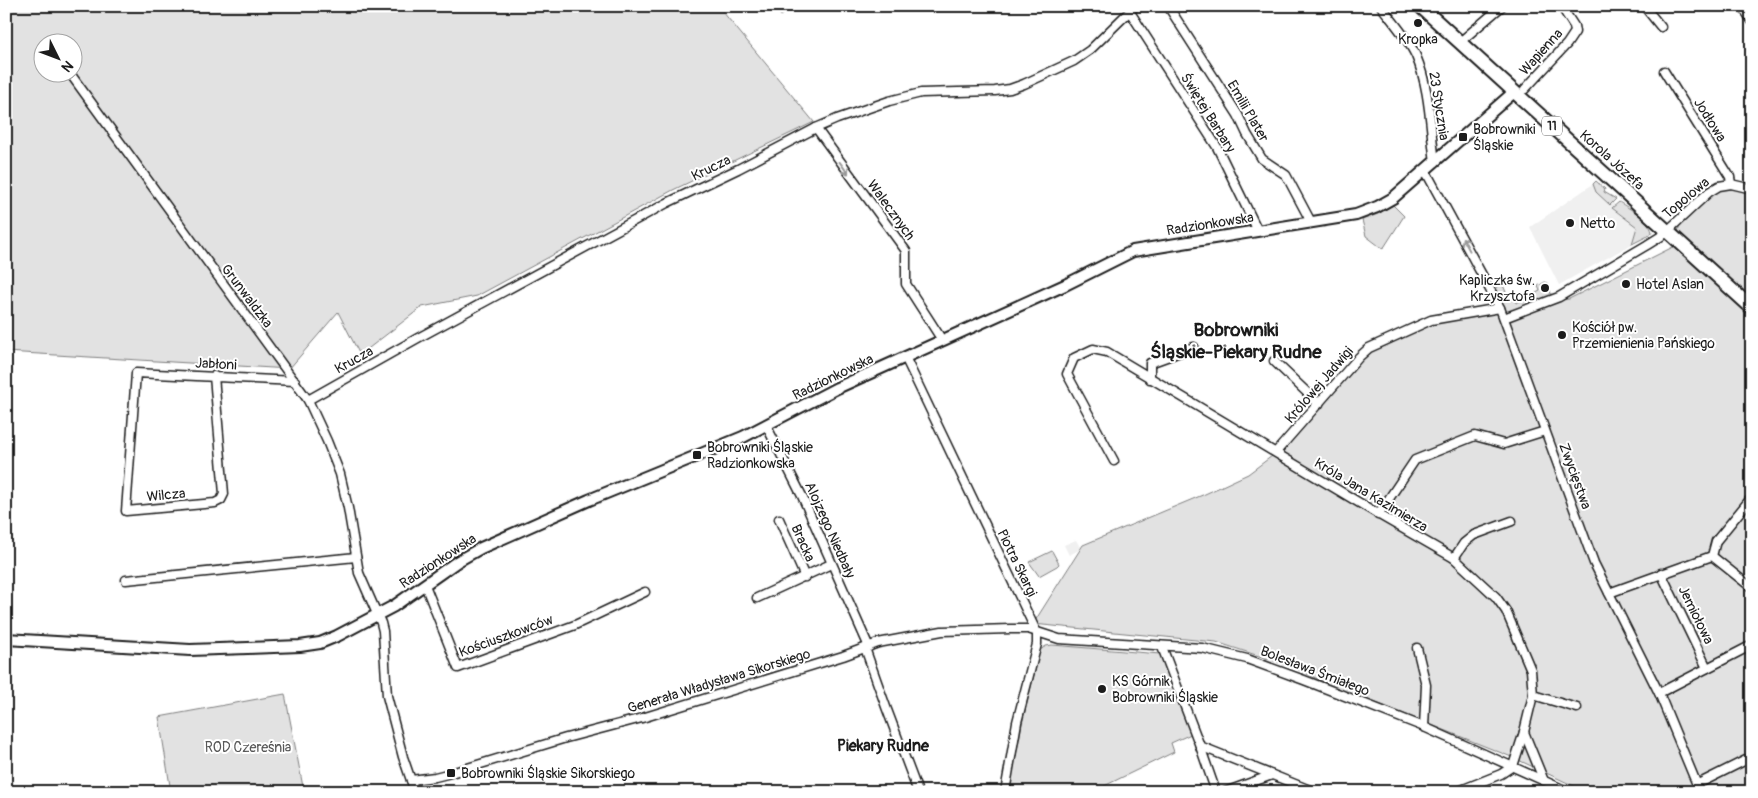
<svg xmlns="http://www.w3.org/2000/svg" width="1758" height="798" font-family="Pangolin,sans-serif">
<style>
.built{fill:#f0f0f0}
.green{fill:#e2e2e2;stroke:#7f7f7f;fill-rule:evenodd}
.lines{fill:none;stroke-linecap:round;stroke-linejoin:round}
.minor-casing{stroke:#1c1c1c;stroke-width:11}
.tertiary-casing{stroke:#1c1c1c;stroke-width:14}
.trunk-casing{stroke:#1c1c1c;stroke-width:16}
.minor{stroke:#fff;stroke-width:8}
.tertiary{stroke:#fff;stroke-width:10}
.trunk{stroke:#fff;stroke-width:12}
.oneway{stroke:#999}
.poi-dot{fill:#1c1c1c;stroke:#fff;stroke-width:2}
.labels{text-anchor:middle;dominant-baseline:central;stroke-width:4;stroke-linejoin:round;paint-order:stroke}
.shield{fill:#fff;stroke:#606060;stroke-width:1}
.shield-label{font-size:12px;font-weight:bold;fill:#1c1c1c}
.poi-label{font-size:14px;fill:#1c1c1c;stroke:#fff;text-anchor:start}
.street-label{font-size:14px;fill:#1c1c1c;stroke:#fff}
.park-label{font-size:14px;fill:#575757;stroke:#fff}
.quarter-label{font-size:16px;font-weight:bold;fill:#1c1c1c;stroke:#fff}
.district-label{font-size:19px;font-weight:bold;fill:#1c1c1c;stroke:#fff}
</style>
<rect width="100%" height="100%" fill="#fff"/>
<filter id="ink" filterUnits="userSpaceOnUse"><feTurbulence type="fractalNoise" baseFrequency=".02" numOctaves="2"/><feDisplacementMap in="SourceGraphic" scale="10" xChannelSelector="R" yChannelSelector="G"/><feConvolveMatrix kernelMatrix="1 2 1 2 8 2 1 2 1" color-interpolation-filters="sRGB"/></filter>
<g filter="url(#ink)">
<g class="built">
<polygon points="1593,184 1615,205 1613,209 1637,227 1632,244 1559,285 1530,227"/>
<polygon points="1076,540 1081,549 1069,555 1064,545"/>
</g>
<g class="green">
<path d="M6 6H718L814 122 673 190 477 296 422 307 360 355 338 312 289 369 6 352ZM42 42H72V72H42Z"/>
<polygon points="773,6 793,6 781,16"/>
<polygon points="1596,181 1605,189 1604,192 1616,199 1610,205 1596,192 1593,184"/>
<polygon points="1722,187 1752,191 1752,792 1587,792 1514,758 1387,707 1336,688 1293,667 1216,642 1033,624 1083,545 1205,494 1248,474 1276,453 1371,350 1408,329 1503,306 1495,289 1500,283 1502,283 1506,292 1504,294 1507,300 1514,298 1516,303 1540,291 1538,286 1545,282 1548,283 1551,294 1549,297 1538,302 1569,299 1675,246 1680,223 1702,199"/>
<path d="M1619 202C1630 209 1649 219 1652 232L1650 235 1632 244 1637 227 1612 208Z"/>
<polygon points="1393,205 1404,216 1383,249 1366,236 1362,220 1378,214"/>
<polygon points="1052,551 1059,564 1057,566 1039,576 1029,562"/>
<polygon points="1052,645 1160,654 1191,734 1171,743 1174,752 1092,792 1009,792 1022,724 1040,650 1046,646"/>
<polygon points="285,694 304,792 171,792 159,717"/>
</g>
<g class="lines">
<defs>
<g id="minor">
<polyline points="1168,6 1238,115 1247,134 1262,159 1286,175 1311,222"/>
<path d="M1381 6C1393 22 1408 38 1416 56 1430 89 1430 127 1435 162"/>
<polyline points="1644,6 1661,27"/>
<polyline points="1742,6 1752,21"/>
<polyline points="1130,12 1217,147 1258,231"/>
<polyline points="1460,42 1502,6"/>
<polyline points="1664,71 1730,177 1731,184"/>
<polyline points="69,72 308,400 327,441 340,474 348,508 359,573 381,623 383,631 387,696 403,757 415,792"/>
<polyline points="1525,89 1567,44 1575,32 1574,26 1561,6"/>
<polyline points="816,128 906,251 906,284 942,340"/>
<polyline points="1425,170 1500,308 1594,563 1659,693 1700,792"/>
<polyline points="1504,318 1559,297 1647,245 1663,235 1709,192 1719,186 1731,184 1752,189"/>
<polyline points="905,357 1037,633 1037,644 1017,722 1005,792"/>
<polyline points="1274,361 1319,404"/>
<polyline points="214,376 224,494 221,500 215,503 126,511 136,373 295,381"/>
<polyline points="1150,379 1150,363 1194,347"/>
<polyline points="308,400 418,338 667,203 738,169 816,128 837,119 889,101 921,93 995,91 1010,89 1024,84 1074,61 1090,50 1135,6"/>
<polyline points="766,425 802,496 869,647"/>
<polyline points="1276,452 1359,357 1369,348 1431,320 1500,308"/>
<polyline points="1114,461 1067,374 1074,358 1093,349 1107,352 1383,517 1454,558 1496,597 1506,611 1531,670 1533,695 1524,732 1513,766"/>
<polyline points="1378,515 1415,460 1475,436 1504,444 1545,431"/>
<polyline points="779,519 805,577"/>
<polyline points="1712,556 1716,541 1752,497"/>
<polyline points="1454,558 1464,543 1474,535 1512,521"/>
<polyline points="1661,573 1707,668"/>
<polyline points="126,580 356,557"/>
<polyline points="425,585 458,668 575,625 645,592"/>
<polyline points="1609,593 1712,556 1752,588"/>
<polyline points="757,598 831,564"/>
<polyline points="1162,647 1200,746 1315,792"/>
<polyline points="865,648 886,707 918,792"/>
<polyline points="1417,648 1426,685 1424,727"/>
<polyline points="1659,693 1752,645"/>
<polyline points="1533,695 1577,708"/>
<polyline points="1524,732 1544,781"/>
<polyline points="1200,746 1216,792"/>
<polyline points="411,780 435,777 451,773 566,738 642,718 843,656 878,643 942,631 1011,629 1028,629 1059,639 1202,648 1247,659 1304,680 1424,727 1569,792"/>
<polyline points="1698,784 1752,757"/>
<polyline points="1225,792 1272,775"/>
<polyline points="1456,792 1501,774 1513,766"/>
</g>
<polyline id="tertiary" points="6,639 190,650 300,646 320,643 337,636 394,606 458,561 481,548 589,500 743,437 837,388 1065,285 1133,251 1356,215 1377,207 1393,198 1514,92"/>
<polyline id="trunk" points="1420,6 1752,308"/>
</defs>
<use href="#minor" class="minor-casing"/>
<use href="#tertiary" class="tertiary-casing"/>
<use href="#trunk" class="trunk-casing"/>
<use href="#minor" class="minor"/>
<use href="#tertiary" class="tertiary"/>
<use href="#trunk" class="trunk"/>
</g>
<defs><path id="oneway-shaft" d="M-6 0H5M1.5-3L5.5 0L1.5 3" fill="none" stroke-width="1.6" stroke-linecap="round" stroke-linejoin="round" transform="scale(1.25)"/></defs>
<g class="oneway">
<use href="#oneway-shaft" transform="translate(844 168) rotate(54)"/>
<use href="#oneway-shaft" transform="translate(1466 244) rotate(-118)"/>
</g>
</g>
<g class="poi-dot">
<circle cx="1418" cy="23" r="5"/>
<rect x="1458" y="132" width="10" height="10" rx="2.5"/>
<circle cx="1570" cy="223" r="5"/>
<circle cx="1626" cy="284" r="5"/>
<circle cx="1545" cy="288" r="5"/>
<circle cx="1562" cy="335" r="5"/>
<rect x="692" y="450" width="10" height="10" rx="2.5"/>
<circle cx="1102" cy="689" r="5"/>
<rect x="446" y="768" width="10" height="10" rx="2.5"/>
</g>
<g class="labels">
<rect class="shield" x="1542" y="116.5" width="20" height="19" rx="4"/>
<g class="shield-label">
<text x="1552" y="126">11</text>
</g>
<g class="poi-label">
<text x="1418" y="39" text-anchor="middle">Kropka</text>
<text x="1473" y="129">Bobrowniki<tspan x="1473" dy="16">Śląskie</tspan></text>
<text x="1580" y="223">Netto</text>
<text x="1535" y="280" text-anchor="end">Kapliczka św.<tspan x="1535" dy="16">Krzysztofa</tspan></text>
<text x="1636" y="284">Hotel Aslan</text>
<text x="1572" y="327">Kościół pw.<tspan x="1572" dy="16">Przemienienia Pańskiego</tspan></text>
<text x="707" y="447">Bobrowniki Śląskie<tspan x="707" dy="16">Radzionkowska</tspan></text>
<text x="1112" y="681">KS Górnik<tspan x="1112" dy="16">Bobrowniki Śląskie</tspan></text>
<text x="461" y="773">Bobrowniki Śląskie Sikorskiego</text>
</g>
<g class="street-label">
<text transform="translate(1541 52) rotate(-48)">Wapienna</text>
<text transform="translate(1439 106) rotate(81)">23 Stycznia</text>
<text transform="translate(1248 111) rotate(60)">Emilii Plater</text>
<text transform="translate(1208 113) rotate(58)">Świętej Barbary</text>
<text transform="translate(1710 120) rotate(58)">Jodłowa</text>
<text transform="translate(1612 160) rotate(42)">Korola Józefa</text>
<text transform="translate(711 168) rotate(-26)">Krucza</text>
<text transform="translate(1686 198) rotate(-40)">Topolowa</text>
<text transform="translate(891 210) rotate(54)">Walecznych</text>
<text transform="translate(1210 224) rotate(-9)">Radzionkowska</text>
<text transform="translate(247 296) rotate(53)">Grunwaldzka</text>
<text transform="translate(354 360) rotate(-29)">Krucza</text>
<text transform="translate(216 364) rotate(3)">Jabłoni</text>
<text transform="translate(833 377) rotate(-26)">Radzionkowska</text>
<text transform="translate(1319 385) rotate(-49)">Królowej Jadwigi</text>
<text transform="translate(1575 476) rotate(70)">Zwycięstwa</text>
<text transform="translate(166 495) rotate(-5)">Wilcza</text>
<text transform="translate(1371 495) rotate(31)">Króla Jana Kazimierza</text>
<text transform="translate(830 530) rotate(66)">Alojzego Niedbały</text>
<text transform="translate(803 543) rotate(66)">Bracka</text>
<text transform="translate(438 561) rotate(-33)">Radzionkowska</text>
<text transform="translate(1017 563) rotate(64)">Piotra Skargi</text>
<text transform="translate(1696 615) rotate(64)">Jemiołowa</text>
<text transform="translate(506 636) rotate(-20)">Kościuszkowców</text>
<text transform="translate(1315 671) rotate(21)">Bolesława Śmiałego</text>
<text transform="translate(719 681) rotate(-17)">Generała Władysława Sikorskiego</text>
</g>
<g class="park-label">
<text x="248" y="747">ROD Czereśnia</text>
</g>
<g class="quarter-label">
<text x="883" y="746">Piekary Rudne</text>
</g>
<g class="district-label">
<text x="1236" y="330">Bobrowniki<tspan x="1236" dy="22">Śląskie-Piekary Rudne</tspan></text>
</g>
</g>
<rect width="1758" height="798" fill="none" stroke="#fff" stroke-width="25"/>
<rect x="12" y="12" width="1733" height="773" fill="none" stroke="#1c1c1c" stroke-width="2" filter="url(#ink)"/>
<g transform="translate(58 58) rotate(132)"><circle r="24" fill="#ffffff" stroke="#a4a4a4"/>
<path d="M0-4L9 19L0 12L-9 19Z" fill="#1c1c1c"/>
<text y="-8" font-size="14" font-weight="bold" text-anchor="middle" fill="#1c1c1c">N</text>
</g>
</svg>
